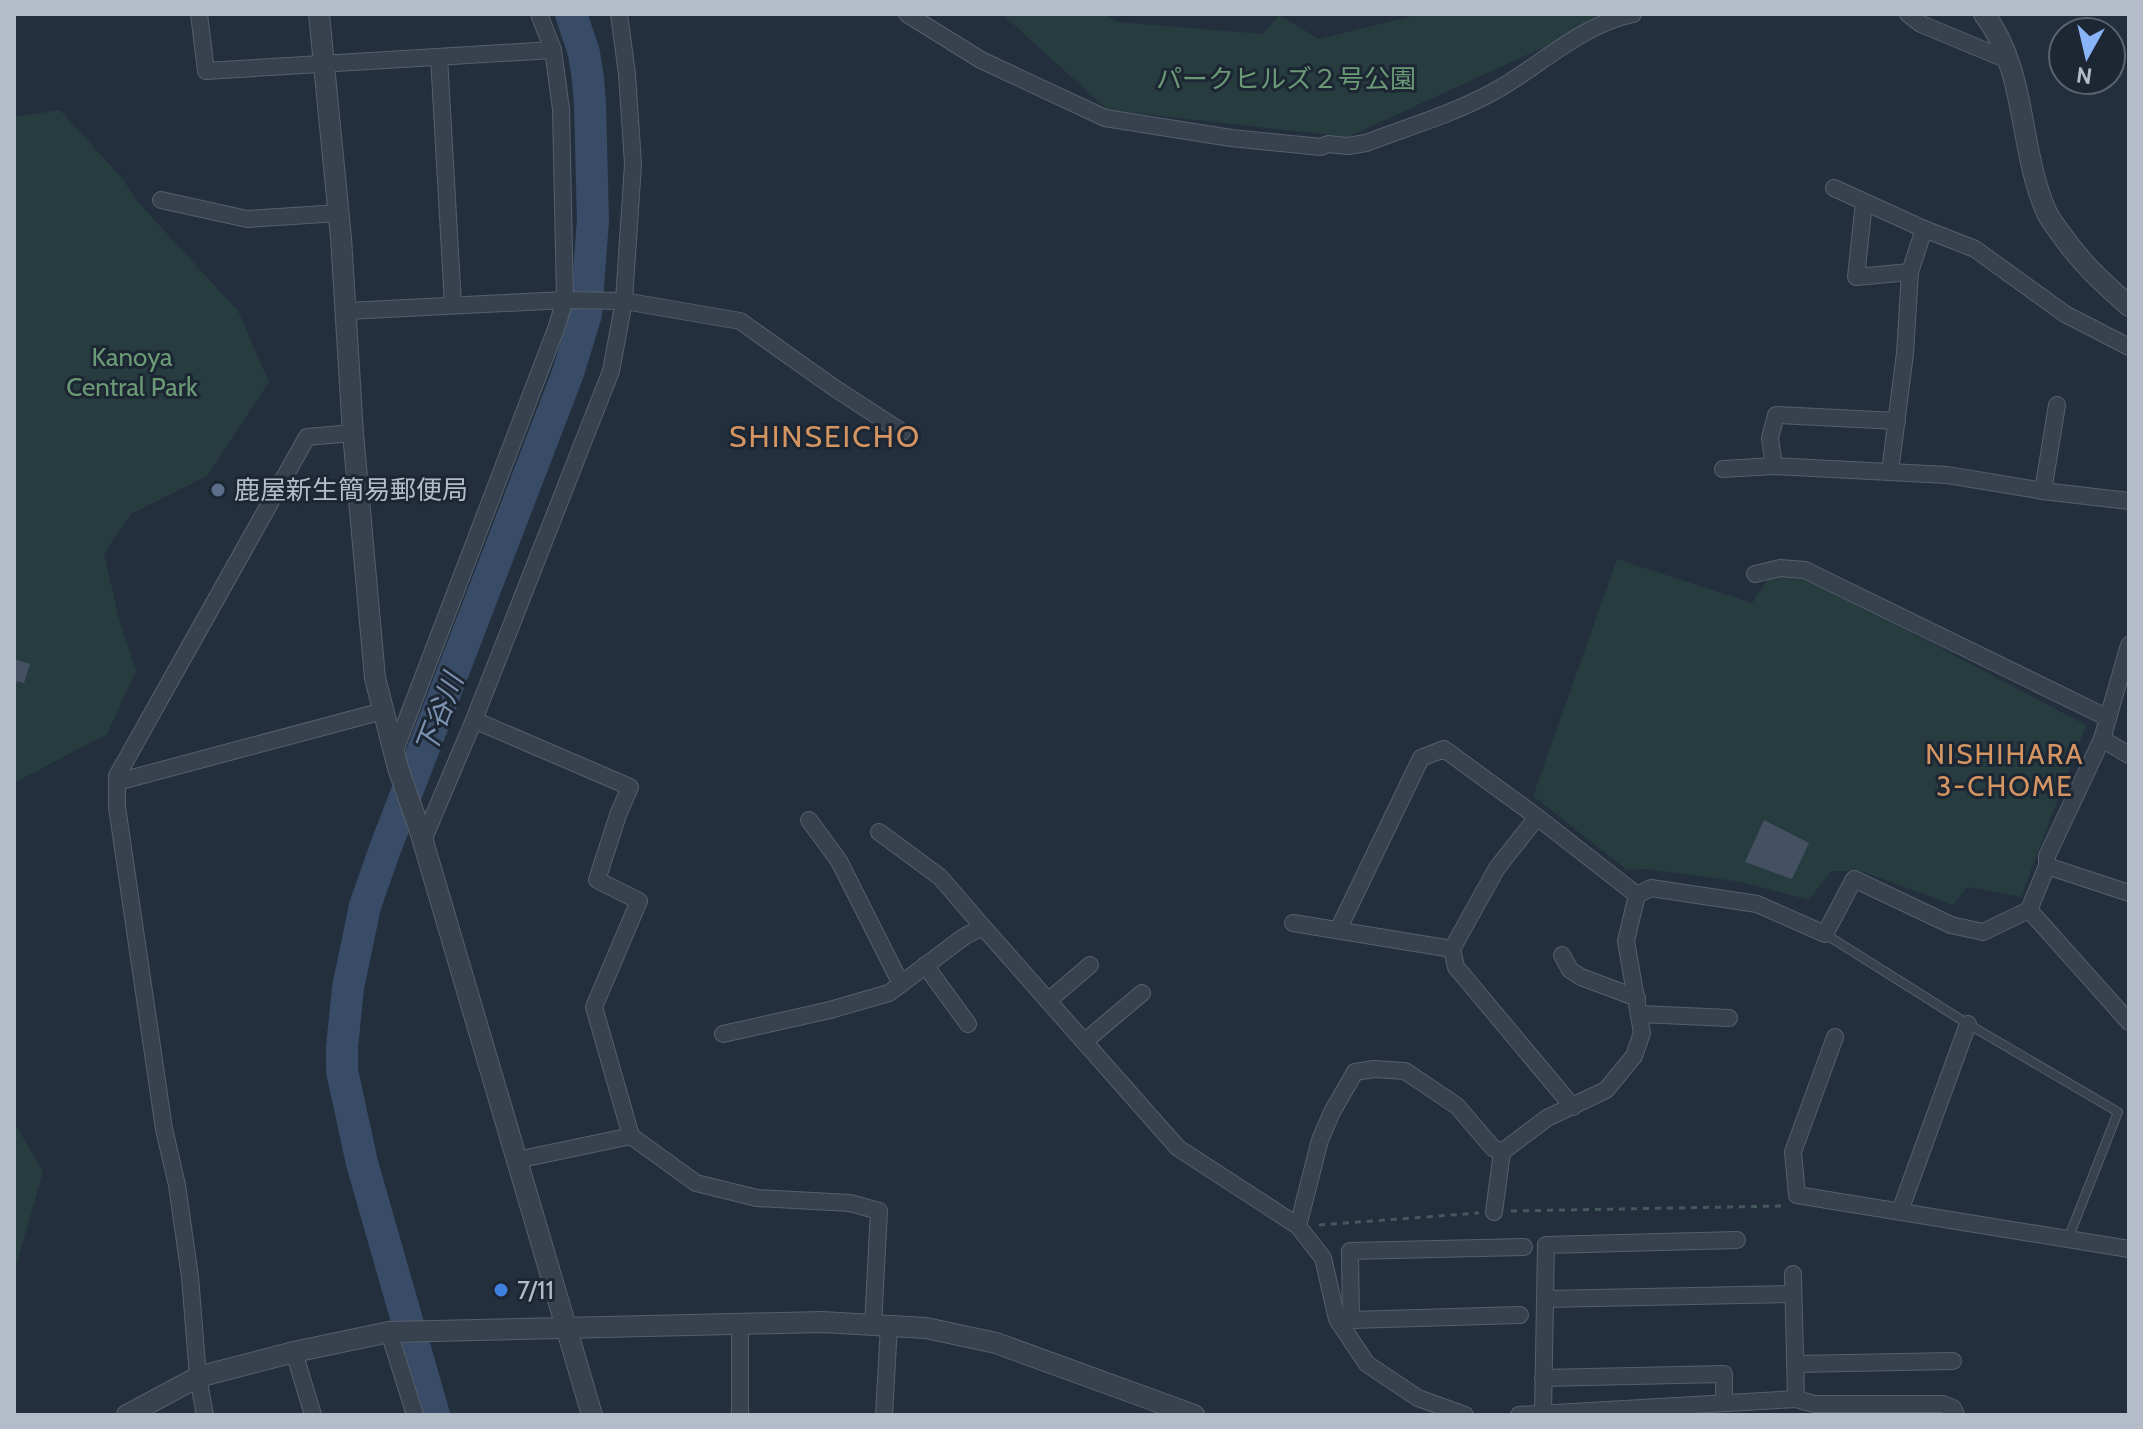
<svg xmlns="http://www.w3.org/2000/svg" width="2143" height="1429" font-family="Cabin,'Noto Sans JP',sans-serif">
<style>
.green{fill:#263c3f}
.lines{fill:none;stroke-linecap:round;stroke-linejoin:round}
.river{stroke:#394c67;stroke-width:32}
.building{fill:#455162}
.service-casing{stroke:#565f6c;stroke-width:10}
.minor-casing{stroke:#565f6c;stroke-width:18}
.tertiary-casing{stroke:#565f6c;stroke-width:22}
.path{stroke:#44595c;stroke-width:3;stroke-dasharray:6 6;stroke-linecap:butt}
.service{stroke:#38414e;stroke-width:8}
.minor{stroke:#38414e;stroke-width:16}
.tertiary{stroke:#38414e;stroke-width:20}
.service-dot{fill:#5c6f8a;stroke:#1d2633;stroke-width:3}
.shop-dot{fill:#3f7fe0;stroke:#1d2633;stroke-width:3}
.labels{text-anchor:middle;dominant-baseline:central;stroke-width:6;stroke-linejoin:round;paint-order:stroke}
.park-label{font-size:26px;fill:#6b9a76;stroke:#1d2633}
.poi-label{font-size:26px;fill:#b4bcc9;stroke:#1d2633;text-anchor:start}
.water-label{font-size:28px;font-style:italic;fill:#7c92b1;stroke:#1d2633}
.neighbourhood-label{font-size:28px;letter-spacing:2px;fill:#d59563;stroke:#1d2633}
.quarter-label{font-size:30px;letter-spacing:2px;fill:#d59563;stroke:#1d2633}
</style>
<rect width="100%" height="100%" fill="#242f3e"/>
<g class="green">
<polygon points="1002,14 1105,14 1117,22 1263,34 1279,15 1319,39 1420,14 1616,14 1348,137 1108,110"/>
<polygon points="60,110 122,178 138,202 238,311 269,382 207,476 131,514 104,553 120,623 136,671 107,734 14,783 14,117"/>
<polygon points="1617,559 1752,603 1771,575 1799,573 2086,725 2021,897 1967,887 1953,905 1861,871 1831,871 1809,900 1742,882 1647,869 1627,870 1533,796"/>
<polygon points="14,1122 43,1172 14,1273"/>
</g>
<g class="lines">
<polyline class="river" points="434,1415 362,1163 342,1071 342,1047 348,988 365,906 385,849 568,373 586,314 593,220 590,105 588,79 584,53 571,14"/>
</g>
<g class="building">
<polygon points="14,659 30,664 24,683 17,681 15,689"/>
<polygon points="1764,820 1809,843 1792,879 1745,862"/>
</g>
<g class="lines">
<defs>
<polyline id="service" points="1825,934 1968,1024 2118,1112 2068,1239"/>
<g id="minor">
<polyline points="199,14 206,71 553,50"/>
<path d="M907 14 981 60 1105 118 1231 138 1321 147 1328 144 1348 146 1366 143C1408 127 1453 114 1493 92 1539 67 1580 25 1633 14"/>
<polyline points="1908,14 1921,24 2010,61"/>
<polyline points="439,57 453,305"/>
<polyline points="1834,188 1924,229 1910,272 1905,353 1890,472"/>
<polyline points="161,200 247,219 339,213"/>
<polyline points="1864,202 1856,277 1910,272"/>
<polyline points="1924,229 1975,249 2065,314 2129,347"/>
<polyline points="347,311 565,300 624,301 740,321 833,387 902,432"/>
<polyline points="1774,466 1770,438 1776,415 1897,421"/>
<polyline points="1723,469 1774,466 1948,475 2043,491 2129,501"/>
<polyline points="2043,491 2057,405"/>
<polyline points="1755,574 1780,568 1805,570 2108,718"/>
<polyline points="474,720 630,787 618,815 597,880 639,901 594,1007 631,1136"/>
<polyline points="2102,739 2129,755"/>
<polyline points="394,753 556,329 565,300 561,109 553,50 539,14"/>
<polyline points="117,782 383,711"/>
<polyline points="1537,817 1497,868 1452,949 1456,967 1573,1107"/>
<polyline points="809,820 839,861 901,984"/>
<polyline points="879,832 940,877 983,927"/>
<polyline points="422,843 474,720 611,371 624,301 633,164 627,74 619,14"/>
<polyline points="2047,866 2129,893"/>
<polyline points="1637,895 1651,888 1757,904 1825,934 1854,879 1951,925 1983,932 2029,910 2047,866 2047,856 2102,739 2129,645"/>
<polyline points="2029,910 2129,1022"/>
<polyline points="1293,923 1452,949"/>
<polyline points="1338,930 1421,758 1444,749 1537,817 1637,895 1626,941 1642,1033 1634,1056 1606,1090 1547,1118 1502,1152 1494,1212"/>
<polyline points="1562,955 1570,970 1581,977 1637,998"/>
<polyline points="925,965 968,1024"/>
<polyline points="1048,1001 1090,965"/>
<polyline points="1640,1014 1729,1018"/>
<polyline points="723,1034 830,1010 889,993 965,936 983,927 1178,1148 1298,1226 1323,1258 1337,1319 1367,1364 1418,1398 1465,1415"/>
<polyline points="1835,1037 1793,1152 1797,1195 2129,1249"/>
<polyline points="1084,1042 1142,993"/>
<polyline points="517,1160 631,1136 696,1183 757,1198 850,1203 879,1211 873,1325"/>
<polyline points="1900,1211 1968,1024"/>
<polyline points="1298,1226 1320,1140 1332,1112 1355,1072 1374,1069 1405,1071 1457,1106 1493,1148 1502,1152"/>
<polyline points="1793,1274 1796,1399"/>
<polyline points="1545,1299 1793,1294"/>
<polyline points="1351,1320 1350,1251 1524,1247"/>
<polyline points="1343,1325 1351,1320 1520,1315"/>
<polyline points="389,1332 415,1415"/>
<polyline points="294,1352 313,1415"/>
<polyline points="1795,1364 1953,1361"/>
<polyline points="1543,1378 1724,1374 1724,1403"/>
<polyline points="1543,1413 1546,1245 1737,1240"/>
<polyline points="205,1415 198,1377 190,1277 177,1185 164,1129 117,807 117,776 307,437 353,433"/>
<polyline points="740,1415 740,1324"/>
<polyline points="884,1415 889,1326"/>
<polyline points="1519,1415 1796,1399 1814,1404 1943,1404 1953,1408 1956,1415"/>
</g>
<g id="tertiary">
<polyline points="319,14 341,238 353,433 375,678 398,768 420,831 592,1415"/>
<path d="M1984 14C2028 72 2018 149 2047 213 2051 221 2056 227 2061 234 2083 265 2101 281 2129 306"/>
<polyline points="127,1415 198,1377 294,1352 389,1332 822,1322 926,1328 996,1343 1194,1415"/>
</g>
</defs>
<use href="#service" class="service-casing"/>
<use href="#minor" class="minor-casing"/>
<use href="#tertiary" class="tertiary-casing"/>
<g class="path">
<polyline points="1511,1211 1783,1206"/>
<polyline points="1319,1225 1479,1213"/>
</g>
<use href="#service" class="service"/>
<use href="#minor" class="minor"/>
<use href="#tertiary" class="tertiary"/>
</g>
<circle class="service-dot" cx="218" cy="490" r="8"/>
<circle class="shop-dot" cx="501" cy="1290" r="8"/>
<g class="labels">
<g class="park-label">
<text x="1286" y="79">パークヒルズ２号公園</text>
<text x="132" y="357">Kanoya<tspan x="132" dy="30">Central Park</tspan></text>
</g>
<g class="poi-label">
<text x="234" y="490">鹿屋新生簡易郵便局</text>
<text x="517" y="1290">7/11</text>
</g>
<g class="water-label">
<text transform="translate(439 714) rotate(-69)">下谷川</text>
</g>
<g class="neighbourhood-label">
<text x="2005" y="754">NISHIHARA<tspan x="2005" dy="32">3-CHOME</tspan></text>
</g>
<g class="quarter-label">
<text x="825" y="436">SHINSEICHO</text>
</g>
</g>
<rect width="2143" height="1429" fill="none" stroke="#b4bcc9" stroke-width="32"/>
<g transform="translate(2087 56) rotate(188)"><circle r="38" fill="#1d2633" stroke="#59626f" stroke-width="2"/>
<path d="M0-6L14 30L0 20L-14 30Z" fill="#8ab4f8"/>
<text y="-12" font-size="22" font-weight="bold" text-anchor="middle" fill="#b4bcc9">N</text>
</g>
</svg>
